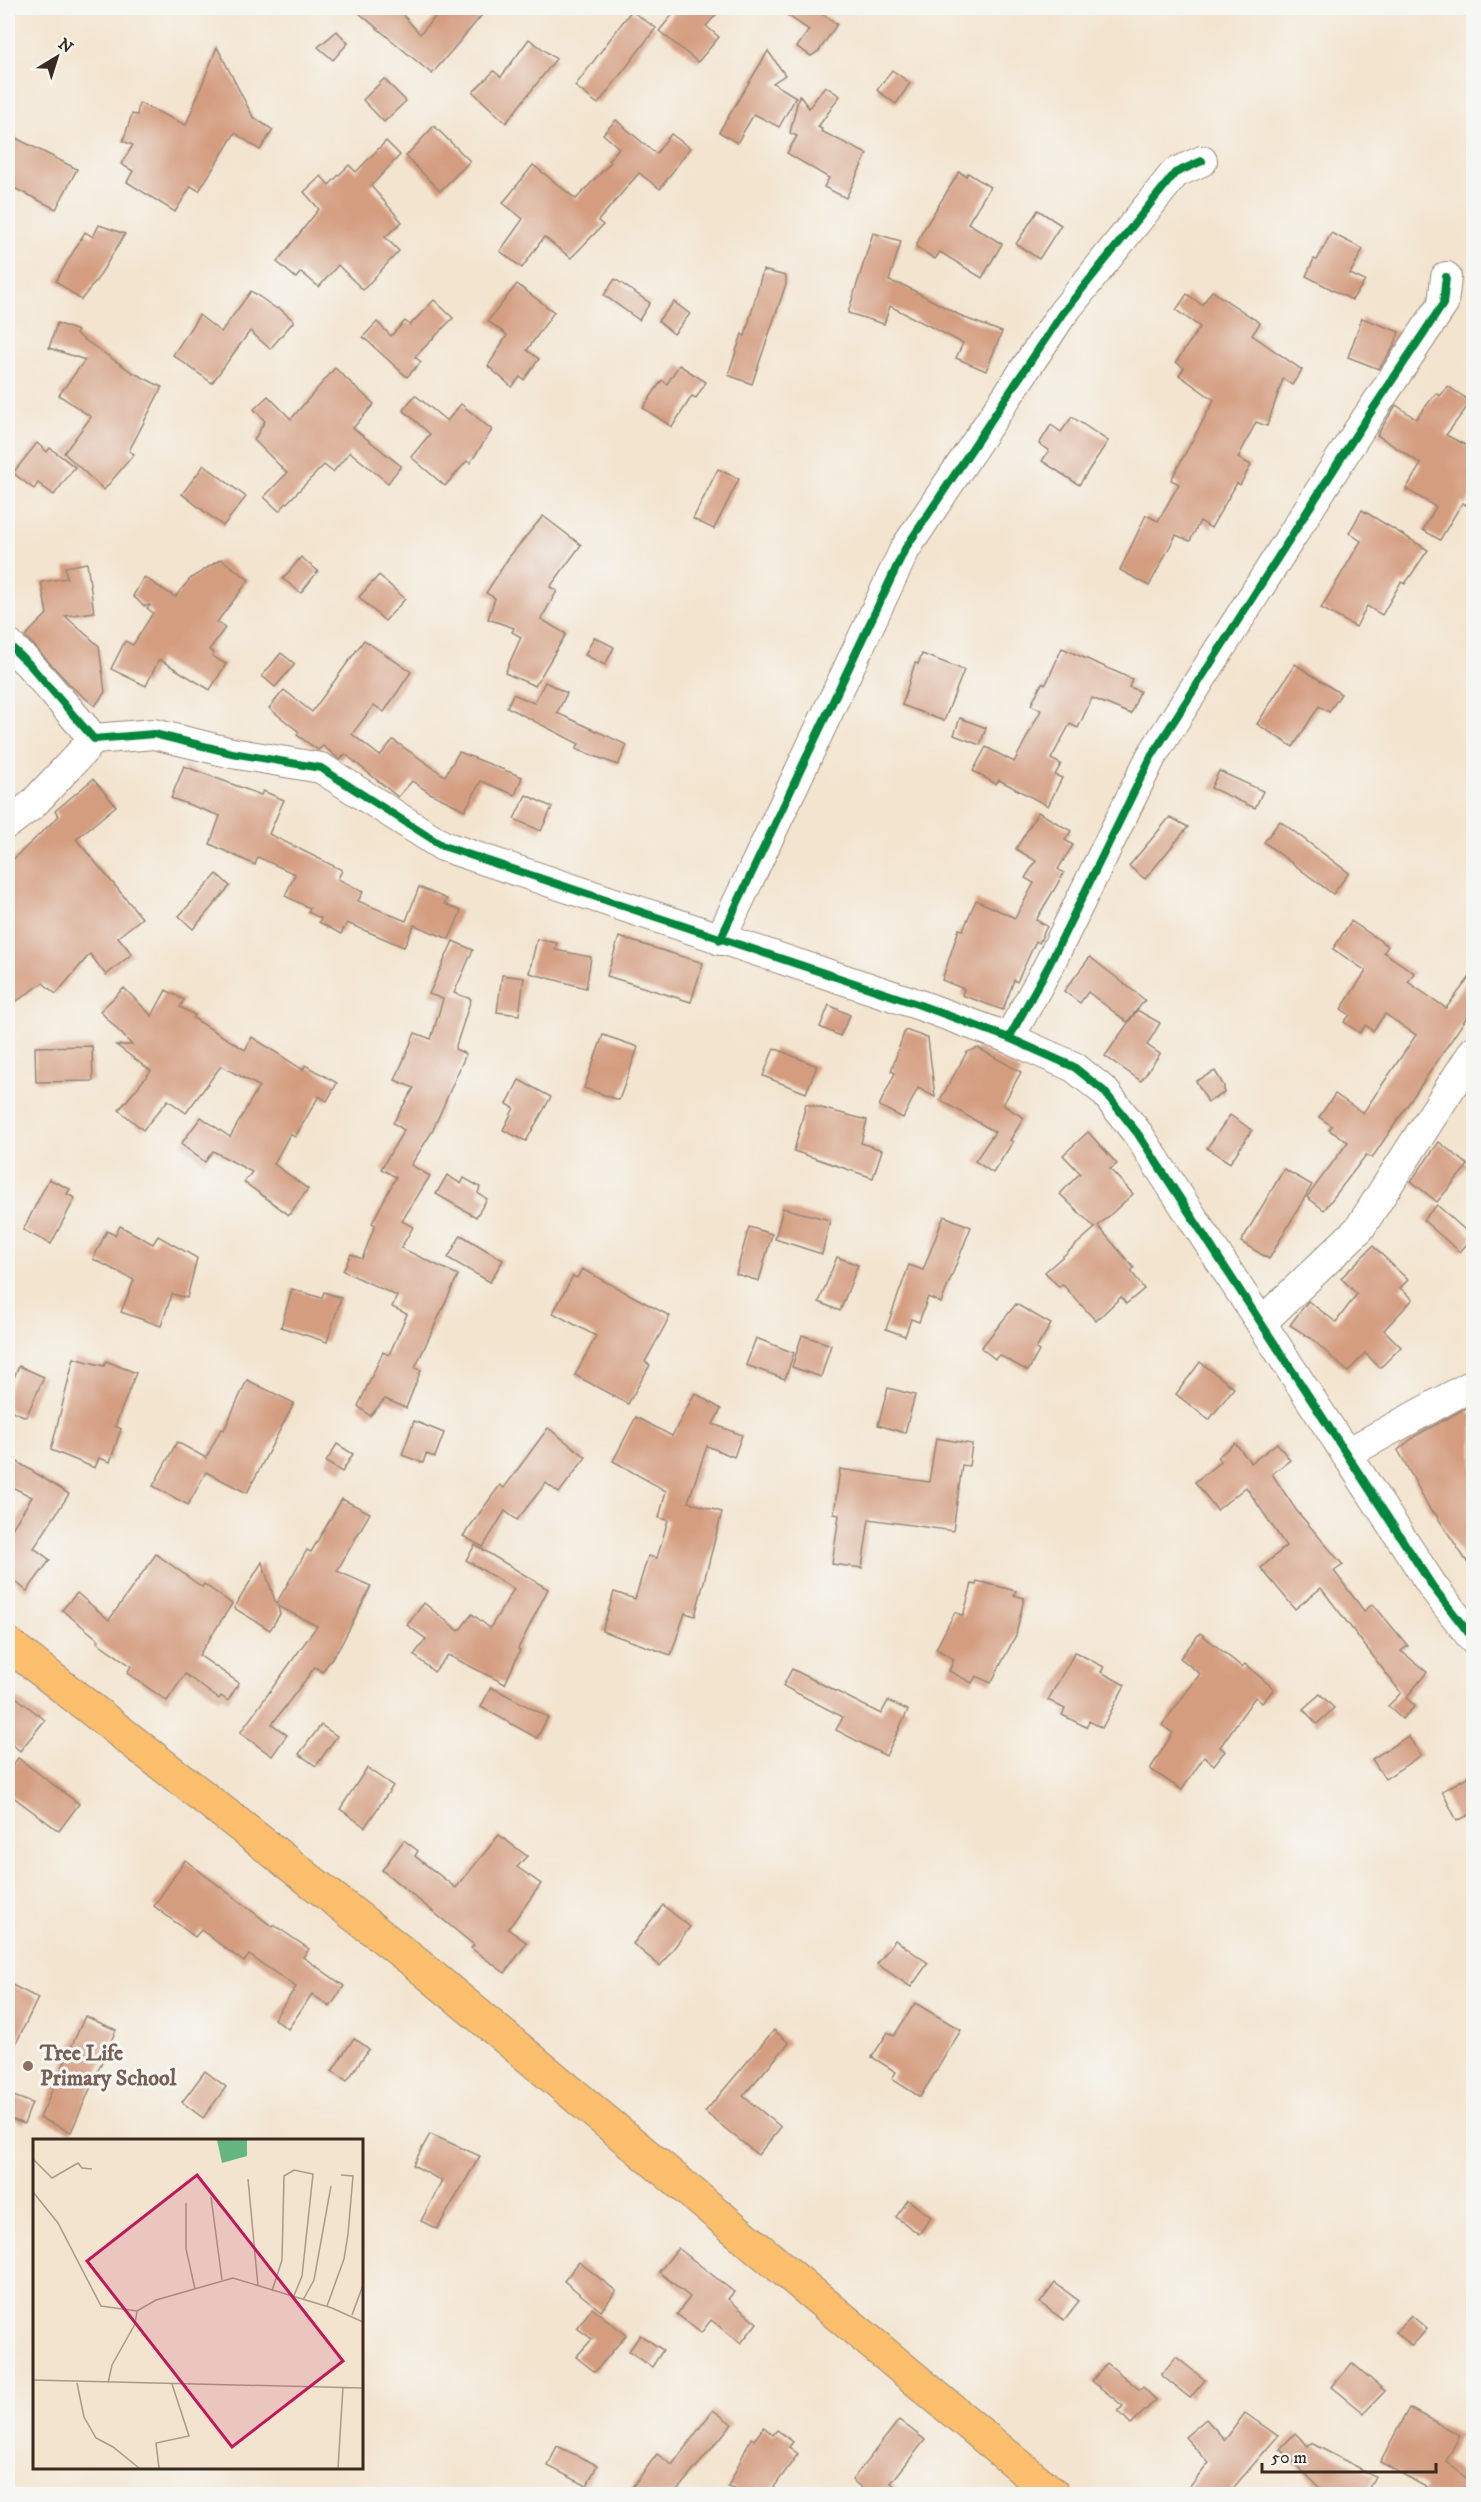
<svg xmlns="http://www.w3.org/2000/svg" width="1481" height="2502" font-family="'IM FELL DW Pica',serif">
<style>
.building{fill:#d49d80}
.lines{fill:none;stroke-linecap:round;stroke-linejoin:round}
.minor-casing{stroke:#978776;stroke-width:32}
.major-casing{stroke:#978776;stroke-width:35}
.minor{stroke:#fff;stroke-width:30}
.major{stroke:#fabe6d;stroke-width:33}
.cycleway-casing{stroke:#f6f6f2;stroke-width:11}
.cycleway{stroke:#00873e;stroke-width:8}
.education-dot{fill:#8d6e63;stroke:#f6f6f2;stroke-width:2}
.labels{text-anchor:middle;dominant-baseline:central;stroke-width:6;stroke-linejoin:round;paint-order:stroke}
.education-label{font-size:22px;font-weight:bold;fill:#785e54;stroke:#f6f6f2;text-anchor:start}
.inset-road{fill:none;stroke:#a99a88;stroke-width:1.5}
.view{fill:#c2185b;fill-opacity:0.15;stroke:#c2185b;stroke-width:3}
.inset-edge{fill:none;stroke:#3b2a1e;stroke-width:3}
</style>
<rect width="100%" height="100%" fill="#f6f6f2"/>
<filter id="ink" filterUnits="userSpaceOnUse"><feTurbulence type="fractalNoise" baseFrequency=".0167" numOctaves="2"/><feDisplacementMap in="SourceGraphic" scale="12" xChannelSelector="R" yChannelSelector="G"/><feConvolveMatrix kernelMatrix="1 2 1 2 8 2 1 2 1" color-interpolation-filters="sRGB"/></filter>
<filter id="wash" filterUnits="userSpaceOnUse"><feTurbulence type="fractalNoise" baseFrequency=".008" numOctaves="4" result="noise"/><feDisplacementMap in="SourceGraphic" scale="24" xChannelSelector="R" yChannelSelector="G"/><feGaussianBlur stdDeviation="1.35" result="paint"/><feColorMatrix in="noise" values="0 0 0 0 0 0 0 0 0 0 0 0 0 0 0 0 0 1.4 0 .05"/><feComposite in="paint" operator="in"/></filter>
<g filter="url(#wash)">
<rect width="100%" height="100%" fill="#f3e4cf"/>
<g id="blocks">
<g class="building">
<polygon points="353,8 397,8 420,34 443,8 488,8 432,74"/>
<polygon points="678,8 722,8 706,26 719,37 698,62 659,31"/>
<polygon points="777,8 813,8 837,24 819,51 811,56 797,47 809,30"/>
<polygon points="631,11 656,28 598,104 575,86"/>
<polygon points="337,31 348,43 333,60 318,47"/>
<polygon points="529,39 556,59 506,123 473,92 494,71 501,77"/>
<polygon points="217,47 253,117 273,130 260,150 235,133 199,191 191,186 175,212 127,182 133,171 121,164 133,145 123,141 132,114 137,115 139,103 186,125"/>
<polygon points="768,51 785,75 773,83 796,97 779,127 754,114 737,143 719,132"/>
<polygon points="892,70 910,83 896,104 877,90"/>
<polygon points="384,79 406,101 384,122 363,100"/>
<polygon points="825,86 840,96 818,127 822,129 821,131 867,154 846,198 824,187 829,178 787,153 797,136 790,133 799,95 809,108"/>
<polygon points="616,120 656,154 671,134 690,148 660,189 639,173 598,221 603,225 571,258 544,237 522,268 500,251 523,219 503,203 533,165 576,199 611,162 609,160 619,148 603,134"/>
<polygon points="434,126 470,161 440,191 406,156"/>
<polygon points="8,134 77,169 56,209 8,185"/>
<polygon points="386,141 400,155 371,186 402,222 385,237 399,251 363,290 338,265 319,287 301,272 296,278 277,262 319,209 304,192 321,176 329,185 349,165 356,172"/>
<polygon points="959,172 966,176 968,173 990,187 968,223 1002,244 982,278 940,252 935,259 916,247 922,232"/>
<polygon points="1038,210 1061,225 1039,259 1016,244"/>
<polygon points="99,225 125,234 98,278 81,300 56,281 85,232 93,237"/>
<polygon points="873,233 901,241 889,281 905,286 965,318 1002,332 986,371 956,358 963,343 890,306 884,324 848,313"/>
<polygon points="1331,233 1363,249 1350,274 1365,281 1352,300 1306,276 1314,259 1317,260"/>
<polygon points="763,270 786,276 786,284 752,384 728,375 742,334 745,336"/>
<polygon points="615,279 650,303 639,320 604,295"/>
<polygon points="517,284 554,312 527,350 539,359 524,380 520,377 512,387 488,366 507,335 488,321"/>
<polygon points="251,291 277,309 279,308 294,321 270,349 250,331 212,383 173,355 199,315 221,332"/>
<polygon points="1212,291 1260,323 1252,335 1302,370 1292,385 1283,379 1267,426 1256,422 1238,458 1251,465 1240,485 1237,483 1211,528 1200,521 1190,541 1176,535 1149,586 1120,570 1146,515 1158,521 1179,484 1171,480 1214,400 1179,375 1184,368 1176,362 1200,327 1176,310 1187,294 1202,305"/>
<polygon points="434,300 453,318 415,357 421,362 407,377 363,337 377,322 391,336 405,321 410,325"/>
<polygon points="674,302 690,314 674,334 658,321"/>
<polygon points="1362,318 1399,332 1394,346 1379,369 1348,357"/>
<polygon points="57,323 78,331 76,334 132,372 162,387 129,451 134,454 104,490 64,453 91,417 59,395 85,360 49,348"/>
<polygon points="679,365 706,382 696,398 692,396 672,427 643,408 662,380 667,384"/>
<polygon points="335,368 374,404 353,428 401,466 388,483 350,452 333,472 324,465 279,511 264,497 287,473 254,440 265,421 254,409 268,396 291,419"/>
<polygon points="1448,386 1471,402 1446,435 1473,449 1473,493 1466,505 1462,503 1440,540 1423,530 1436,507 1406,489 1421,464 1377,435 1396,405 1416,419 1436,393 1440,396"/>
<polygon points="415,395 447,421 461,404 492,430 470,463 467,461 445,486 411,457 430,434 403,410"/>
<polygon points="1072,417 1108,441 1079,485 1042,461 1049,450 1039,444 1051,425 1061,432"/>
<polygon points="37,443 47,452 50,448 75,467 54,495 38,483 34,489 13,473"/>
<polygon points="204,465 246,497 223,526 182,494"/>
<polygon points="718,469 739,479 714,529 693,519"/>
<polygon points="1362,510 1428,550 1405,584 1401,582 1382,615 1367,606 1356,627 1321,608 1361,541 1349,533"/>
<polygon points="543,516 581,545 550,587 557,591 541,619 566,634 535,686 505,673 521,637 512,632 514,628 488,619 495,598 486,593 509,557"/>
<polygon points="301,557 318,571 301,593 283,579"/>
<polygon points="221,559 249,580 217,622 225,628 209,650 214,653 212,656 226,664 210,690 159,659 146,686 111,669 125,641 133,645 153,613 147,608 151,605 144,606 133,596 144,577 175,597 190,579"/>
<polygon points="87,563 94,612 65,616 99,646 105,692 95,706 73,688 25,636 47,614 41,582 67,578 65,567"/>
<polygon points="379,575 405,599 385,621 359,597"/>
<polygon points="594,637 614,647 605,665 585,655"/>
<polygon points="364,640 411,672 384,712 374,705 352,734 380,756 393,740 445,776 459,752 522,777 515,795 481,781 465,810 430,793 412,781 398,797 345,754 340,760 323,746 318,750 297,735 299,732 269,708 284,690 312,712"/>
<polygon points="1062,648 1132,679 1129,687 1140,691 1131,714 1092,698 1078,728 1070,724 1051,759 1061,764 1055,775 1062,778 1048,806 999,780 996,784 973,771 986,747 1014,762 1041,710 1031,705 1042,683 1046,684"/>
<polygon points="281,653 295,664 275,687 262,676"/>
<polygon points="922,654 964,670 944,721 902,705 915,663 918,664"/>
<polygon points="1295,664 1341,694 1329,712 1319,706 1293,747 1257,724"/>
<polygon points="545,682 567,693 557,713 627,745 618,765 576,749 579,744 507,707 513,694 534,703"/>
<polygon points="960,718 986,728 980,745 954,735"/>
<polygon points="184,766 261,795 263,791 284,800 269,834 342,870 338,879 363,892 358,901 406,921 419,887 447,899 444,904 461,911 449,939 414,925 404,947 347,923 341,934 319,922 321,918 308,912 310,908 285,896 295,874 258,857 255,865 210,844 220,816 171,798"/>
<polygon points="1219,771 1263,791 1255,808 1211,788"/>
<polygon points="93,779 116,806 76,839 142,918 118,937 132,954 106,975 90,954 56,994 43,983 8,1007 8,864 59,816 55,811"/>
<polygon points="526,795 552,807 541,831 514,819"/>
<polygon points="1038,812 1071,831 1065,840 1073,845 1058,869 1064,873 1036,920 1047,926 1039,943 1036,941 1017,982 1014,980 1003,1010 962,995 964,989 942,980 959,929 963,930 976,900 1015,918 1034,883 1025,878 1036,861 1016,849"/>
<polygon points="1170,817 1188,827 1145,879 1129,866"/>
<polygon points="1280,821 1349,873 1333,894 1264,842"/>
<polygon points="217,874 230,886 193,929 179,916"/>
<polygon points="1351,921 1388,946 1384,952 1414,973 1408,982 1446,1008 1473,973 1473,1008 1372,1158 1366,1155 1324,1210 1307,1197 1348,1142 1329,1130 1332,1126 1319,1117 1335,1094 1363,1113 1416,1035 1385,1014 1373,1031 1366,1025 1360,1033 1344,1022 1350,1015 1341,1009 1366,971 1333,949"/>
<polygon points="619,937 703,963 691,1002 607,976"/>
<polygon points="537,939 557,943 555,950 591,957 586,988 529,973"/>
<polygon points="453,941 473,950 454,993 471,999 455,1049 466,1054 432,1132 411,1165 430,1176 402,1221 413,1227 401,1248 458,1275 415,1368 421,1370 406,1408 385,1399 370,1416 358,1406 383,1352 389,1355 407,1314 392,1307 397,1296 343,1271 351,1254 362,1259 375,1225 372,1223 396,1177 381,1169 404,1130 393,1123 414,1088 395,1080 415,1033 431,1039 443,999 429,994"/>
<polygon points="1090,957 1145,1000 1127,1022 1088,992 1080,1003 1064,991"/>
<polygon points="502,975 524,978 519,1015 497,1012"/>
<polygon points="124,988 152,1016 166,990 184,1000 180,1007 195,1015 193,1018 245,1050 252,1037 303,1070 305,1065 337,1083 327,1101 319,1096 295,1137 290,1134 274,1164 308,1189 289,1215 244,1182 252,1172 213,1151 205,1162 181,1144 201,1117 230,1137 259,1086 221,1066 186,1113 168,1100 143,1130 119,1110 151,1071 116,1045 132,1045 100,1011"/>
<polygon points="829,1005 850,1015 840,1036 820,1027"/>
<polygon points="1137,1010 1160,1023 1147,1045 1160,1054 1141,1081 1105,1056"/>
<polygon points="905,1030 928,1038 935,1097 918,1088 903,1118 879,1106 895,1073 891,1071"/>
<polygon points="603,1035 638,1047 619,1100 584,1088"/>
<polygon points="92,1046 93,1081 36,1082 35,1047"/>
<polygon points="774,1048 817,1066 806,1093 763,1076"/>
<polygon points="978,1048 1021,1072 1003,1105 1024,1118 1010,1140 1013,1142 993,1173 975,1161 995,1132 940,1100 967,1052"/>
<polygon points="1215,1071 1224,1086 1224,1093 1208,1102 1196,1081"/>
<polygon points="519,1080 551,1097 526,1141 503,1130 514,1108 507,1104"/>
<polygon points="806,1104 867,1120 861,1143 882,1150 873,1178 794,1151"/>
<polygon points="1230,1115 1252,1130 1230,1163 1207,1148"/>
<polygon points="1088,1132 1117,1164 1110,1169 1133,1194 1098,1226 1134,1268 1131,1271 1144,1289 1126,1304 1121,1297 1096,1321 1062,1284 1059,1287 1045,1272 1095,1228 1060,1194 1080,1173 1063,1155"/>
<polygon points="1439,1142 1468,1165 1437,1202 1411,1181"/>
<polygon points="1284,1169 1312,1185 1269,1259 1241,1242"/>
<polygon points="447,1175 461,1184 464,1178 480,1187 478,1193 487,1199 476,1217 436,1194"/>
<polygon points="49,1179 70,1189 67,1194 75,1198 51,1244 23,1230"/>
<polygon points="1437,1205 1473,1237 1460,1252 1423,1220"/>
<polygon points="783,1208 830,1220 822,1254 775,1239"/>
<polygon points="944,1216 971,1227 941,1303 928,1297 919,1322 911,1319 905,1336 886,1329 909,1265 923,1270"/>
<polygon points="120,1226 153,1244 158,1236 197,1258 187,1298 172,1294 161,1326 121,1312 134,1280 93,1259 107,1231 115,1235"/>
<polygon points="749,1227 772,1234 759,1281 736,1274"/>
<polygon points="461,1235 503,1260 490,1282 448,1258"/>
<polygon points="1373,1246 1408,1280 1400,1288 1413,1299 1384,1330 1401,1347 1380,1368 1365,1353 1348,1372 1312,1339 1290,1325 1308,1301 1336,1322 1357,1294 1341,1278"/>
<polygon points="837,1257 858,1265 840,1311 819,1302"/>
<polygon points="582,1269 670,1316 645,1362 650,1365 628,1404 575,1375 596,1336 553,1313 573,1276 577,1278"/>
<polygon points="292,1289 322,1298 324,1292 341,1298 327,1342 281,1327"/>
<polygon points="1016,1304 1051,1324 1036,1349 1039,1351 1028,1371 999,1355 995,1359 981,1348"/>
<polygon points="802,1335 831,1345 821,1377 792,1367"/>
<polygon points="756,1338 794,1353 785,1379 746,1365"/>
<polygon points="74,1358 104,1366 106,1361 136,1373 115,1426 121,1429 110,1462 99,1458 95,1468 51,1450"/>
<polygon points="1200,1362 1234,1388 1209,1420 1176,1394"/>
<polygon points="19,1366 44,1377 26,1417 8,1409 8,1391"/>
<polygon points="247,1380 294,1403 247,1493 206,1472 188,1505 153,1486 177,1442 206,1458 221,1429 224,1430"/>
<polygon points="888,1388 915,1395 905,1433 878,1425"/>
<polygon points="695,1393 721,1409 713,1424 742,1435 734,1457 707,1446 688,1502 722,1512 695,1616 685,1613 671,1655 602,1631 614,1592 635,1599 648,1556 657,1558 668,1520 659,1518 666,1491 613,1461 636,1417 672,1436"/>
<polygon points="1466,1408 1473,1416 1473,1571 1434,1512 1432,1513 1398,1450 1415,1436"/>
<polygon points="414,1421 444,1433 435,1457 426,1454 423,1463 402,1455"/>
<polygon points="548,1428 586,1457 559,1493 546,1483 517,1520 505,1511 483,1547 463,1536 500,1485 504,1488"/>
<polygon points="936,1438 972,1444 969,1466 962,1465 953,1531 869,1519 862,1568 832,1564 839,1515 834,1514 840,1469 929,1482"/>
<polygon points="1235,1443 1251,1463 1277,1443 1290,1460 1272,1474 1296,1510 1343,1565 1334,1571 1364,1611 1373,1604 1408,1646 1401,1651 1427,1672 1406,1698 1415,1706 1402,1719 1388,1706 1401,1693 1321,1588 1295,1609 1261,1568 1286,1546 1246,1487 1217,1510 1195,1482 1221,1461 1218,1457"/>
<polygon points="337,1444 353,1454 342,1472 326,1462"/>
<polygon points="8,1456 69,1494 34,1548 50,1560 27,1591 8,1576 8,1535 32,1497 8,1485"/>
<polygon points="342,1499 370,1513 337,1571 371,1586 341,1645 322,1672 315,1667 272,1724 287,1735 272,1756 240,1733 317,1626 278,1606 280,1614 270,1630 234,1608 262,1562 276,1604 307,1550 311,1552"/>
<polygon points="475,1545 548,1589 518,1649 520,1650 505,1684 448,1655 434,1672 414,1655 426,1639 407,1625 424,1603 459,1631 472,1614 490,1628 514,1589 466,1560"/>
<polygon points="156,1554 202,1587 204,1584 232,1604 199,1655 239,1683 228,1701 221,1696 219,1699 185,1674 167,1701 127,1673 131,1666 97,1642 99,1640 62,1610 77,1593 109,1620"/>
<polygon points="977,1581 1016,1591 1014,1595 1024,1598 1016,1635 991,1683 976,1676 972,1683 949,1671 954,1659 936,1649 955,1612 963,1616 972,1584 976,1585"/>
<polygon points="1200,1633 1242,1667 1245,1664 1274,1689 1262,1703 1255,1697 1220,1747 1225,1751 1214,1765 1204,1757 1182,1790 1150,1769 1173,1733 1162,1725 1200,1674 1180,1658"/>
<polygon points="1075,1652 1104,1667 1101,1672 1125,1685 1102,1728 1089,1721 1086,1727 1062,1715 1065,1709 1048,1700"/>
<polygon points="792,1669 881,1714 888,1701 908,1710 886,1756 836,1730 843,1717 783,1686"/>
<polygon points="491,1687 548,1717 537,1738 481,1707"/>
<polygon points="8,1691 45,1720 20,1751 8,1741"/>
<polygon points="1320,1694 1334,1708 1317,1724 1303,1709"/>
<polygon points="321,1725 337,1736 316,1766 299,1754"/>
<polygon points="1408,1736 1421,1755 1385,1779 1372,1759"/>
<polygon points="18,1758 79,1804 59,1831 8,1793 8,1772"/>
<polygon points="367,1768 393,1786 365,1827 340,1809"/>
<polygon points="1473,1774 1473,1813 1457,1821 1442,1791"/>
<polygon points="499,1835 527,1856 517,1867 541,1884 508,1929 527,1943 505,1973 471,1948 474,1945 382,1870 404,1840 418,1851 415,1856 456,1888"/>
<polygon points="185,1860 273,1927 274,1925 309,1949 303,1957 344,1986 330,2007 312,1994 288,2029 274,2019 296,1987 249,1955 244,1962 201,1930 195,1937 154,1906"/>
<polygon points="663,1905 690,1927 660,1966 633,1944"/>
<polygon points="895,1940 928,1963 911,1987 877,1964"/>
<polygon points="8,1983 38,1998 8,2060"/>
<polygon points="915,2003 961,2030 920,2097 892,2079 896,2072 872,2057 888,2032 894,2036"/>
<polygon points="85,2016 116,2030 71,2132 40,2118"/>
<polygon points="774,2030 789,2043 743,2096 781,2127 758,2155 705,2112"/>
<polygon points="354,2038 369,2049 347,2081 332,2071"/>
<polygon points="205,2071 226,2087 203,2118 182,2102"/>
<polygon points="8,2094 32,2103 24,2124 8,2118"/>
<polygon points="430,2134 480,2156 437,2229 421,2221 442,2181 413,2165"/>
<polygon points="908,2200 931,2217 919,2234 896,2217"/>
<polygon points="678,2248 734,2292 728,2299 757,2323 741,2343 711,2320 701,2333 677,2314 690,2297 659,2272"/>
<polygon points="579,2262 616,2291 601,2311 564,2281"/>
<polygon points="1055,2283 1079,2301 1064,2320 1040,2303"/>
<polygon points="592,2308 626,2335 595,2372 576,2357 592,2339 577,2328"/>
<polygon points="1411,2315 1427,2329 1412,2346 1396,2332"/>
<polygon points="640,2335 663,2350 652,2367 629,2351"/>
<polygon points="1176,2357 1205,2380 1190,2398 1161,2375"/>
<polygon points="1107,2363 1140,2390 1143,2387 1156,2400 1131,2424 1118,2411 1123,2406 1092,2381"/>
<polygon points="1352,2363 1385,2391 1364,2413 1332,2387"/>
<polygon points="1409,2408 1460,2435 1446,2461 1473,2484 1465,2494 1421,2494 1426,2487 1380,2462"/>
<polygon points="713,2410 732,2424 674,2494 627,2494 657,2454 672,2465"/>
<polygon points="1245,2413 1278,2436 1228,2494 1184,2494 1209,2463 1185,2437 1206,2419 1225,2440"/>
<polygon points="899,2420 925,2440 891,2483 904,2494 870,2494 852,2480"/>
<polygon points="764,2427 773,2435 777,2430 793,2442 789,2447 798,2454 769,2494 745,2494 728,2487 751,2438 754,2440"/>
<polygon points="1295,2433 1308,2446 1311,2443 1375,2476 1366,2494 1326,2494 1280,2449"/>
<polygon points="557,2446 597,2465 587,2486 548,2466"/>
</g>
</g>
</g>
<g filter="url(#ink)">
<use href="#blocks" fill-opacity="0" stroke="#978776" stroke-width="1.5"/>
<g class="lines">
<defs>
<g id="minor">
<polyline points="8,644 29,664 94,739 154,734 232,753 321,768 443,846 917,1004 1009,1038 1074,1067 1104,1091 1138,1134 1433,1587 1474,1640"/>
<polyline points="8,823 32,805 94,739"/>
<polyline points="720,940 905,549 1062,314 1175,173 1202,161"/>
<polyline points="1009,1038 1049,965 1151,757 1357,433 1443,304 1446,277"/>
<polyline points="1261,1323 1359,1229 1474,1051"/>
<polyline points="1346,1454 1474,1384"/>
</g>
<polyline id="major" points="8,1644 417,1964 1053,2494"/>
</defs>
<use href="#minor" class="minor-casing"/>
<use href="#major" class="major-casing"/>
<use href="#minor" class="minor"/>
<use href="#major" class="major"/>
<defs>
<g id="cycleway">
<polyline points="8,644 29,664 94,739 154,734 232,753 321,768 443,846 917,1004 1009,1038 1074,1067 1104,1091 1138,1134 1433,1587 1474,1640"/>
<polyline points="720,940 905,549 1062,314 1175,173 1202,161"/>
<polyline points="1009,1038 1049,965 1151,757 1357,433 1443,304 1446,277"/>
</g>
</defs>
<use href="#cycleway" class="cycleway-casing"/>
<use href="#cycleway" class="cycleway"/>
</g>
</g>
<circle class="education-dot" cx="28" cy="2066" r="6"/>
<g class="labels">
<g class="education-label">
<text x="40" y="2053">Tree Life<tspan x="40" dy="25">Primary School</tspan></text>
</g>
</g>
<g transform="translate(33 2139)">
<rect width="330" height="330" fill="#f3e4cf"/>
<path d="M184 1H214V17L189 24Z" fill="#66b681"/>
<path class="inset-road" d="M0 20 19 39 45 24 49 29 59 30M215 40 225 147M0 53 25 84 68 167 104 172 123 161 200 139 299 169 330 183M178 58 189 141M153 64V110L162 150M239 152 249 121 251 37 261 31 280 35 269 137 260 159M270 161 281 141 298 47M294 167 311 120 315 95 320 37 308 36M319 176 330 146M0 241 330 249M44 244 51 278 63 299 80 308 106 329M75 244 79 226 102 185 104 172M126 329 123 304 156 297 139 245M305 329 310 248"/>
<path class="view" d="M164 36 310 222 199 308 54 122Z"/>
<rect width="330" height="330" class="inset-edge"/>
</g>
<rect width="1481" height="2502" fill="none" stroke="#f6f6f2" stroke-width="30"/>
<g transform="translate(57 57) rotate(38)" stroke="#f6f6f2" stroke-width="4.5" paint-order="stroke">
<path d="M0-4.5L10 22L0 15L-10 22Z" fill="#3b2a1e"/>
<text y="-9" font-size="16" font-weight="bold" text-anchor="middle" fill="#3b2a1e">N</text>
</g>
<path d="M1262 2463v9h174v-9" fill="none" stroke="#3b2a1e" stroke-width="3"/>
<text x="1271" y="2463" font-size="18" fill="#3b2a1e" stroke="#f6f6f2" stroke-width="4.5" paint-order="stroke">50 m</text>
</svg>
